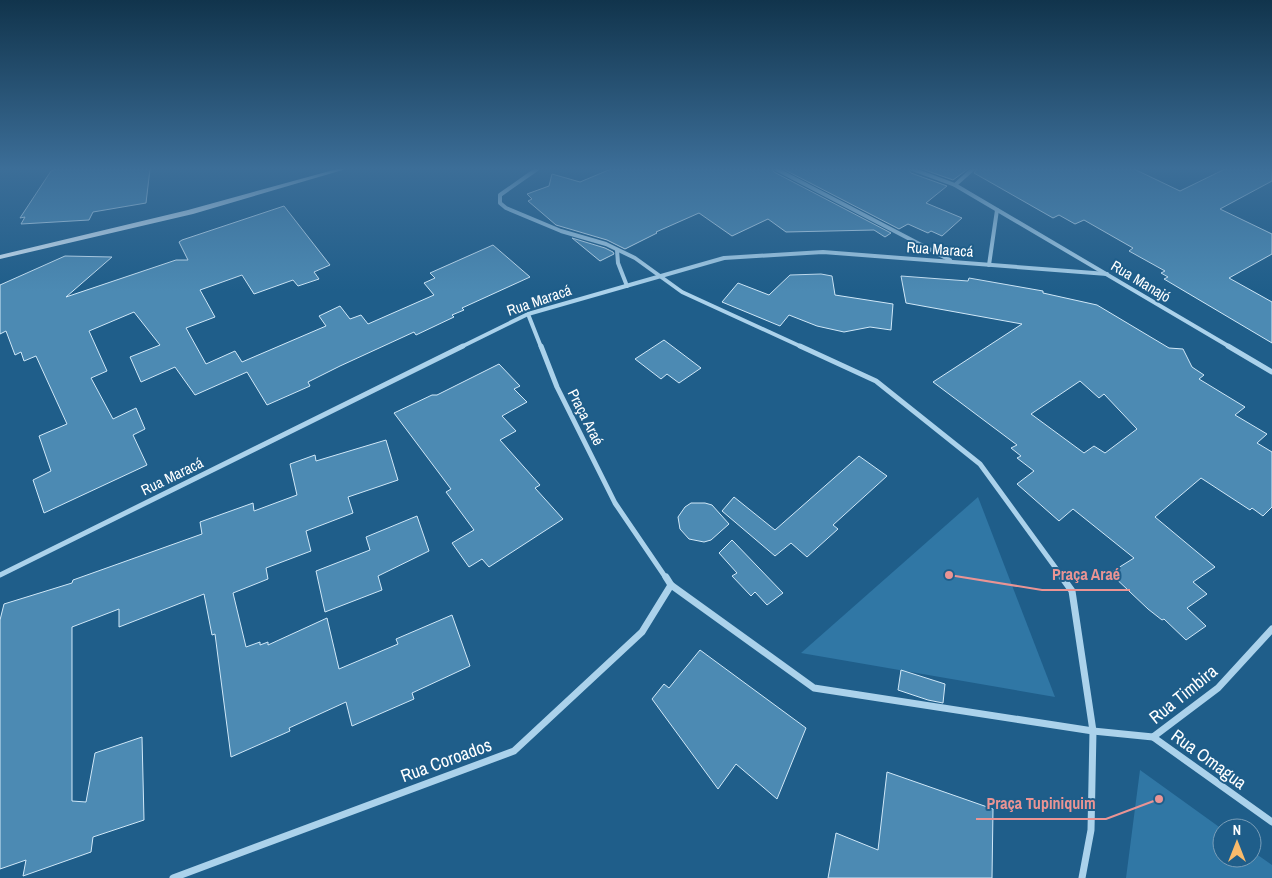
<svg xmlns="http://www.w3.org/2000/svg" width="1272" height="878" font-family="'Archivo Narrow',sans-serif">
<style>
.green{fill:#3077a5}
.building{fill:#4c8ab3;stroke:#d0e8f8;fill-rule:evenodd}
.lines{fill:none;stroke-linecap:round;stroke-linejoin:round}
.street-far2{stroke:#abd2eb;stroke-width:4}
.street-far1{stroke:#abd2eb;stroke-width:5}
.street{stroke:#abd2eb;stroke-width:7}
.secondary{fill:#d7eaf9;fill-rule:evenodd}
.labels{text-anchor:middle;dominant-baseline:central;stroke-width:4;stroke-linejoin:round;paint-order:stroke}
.street-label{font-size:15px;fill:#fff;stroke:#1f5e8a}
.near-street-label{font-size:18px;fill:#fff;stroke:#1f5e8a}
.leader{fill:none;stroke:#ea9494;stroke-width:2}
.callout-dot{fill:#ea9494;stroke:#1f5e8a;stroke-width:2}
.callout-label{font-size:16px;text-anchor:middle;font-weight:bold;fill:#ea9494;stroke:#1f5e8a;stroke-width:4;stroke-linejoin:round;paint-order:stroke}
</style>
<rect width="100%" height="100%" fill="#1f5e8a"/>
<g class="green">
<polygon points="978,497 1055,697 801,653"/>
<polygon points="1140,770 1222,829 1222,858 1252,858 1252,851 1272,865 1272,878 1126,878"/>
</g>
<g class="building">
<polygon points="56,169 150,169 146,203 93,212 89,220 21,224 25,217 20,218 51,171"/>
<polygon points="611,169 772,169 774,172 891,233 885,237 874,230 786,232 768,219 732,236 699,213 656,232 657,233 625,249 607,240 556,225 528,201 532,199 527,194 549,186 552,174 580,182"/>
<polygon points="783,169 908,169 911,173 947,186 926,203 962,218 942,236 931,231 928,233 908,224 899,229"/>
<polygon points="922,169 968,169 953,180"/>
<polygon points="977,169 1134,169 1180,191 1225,169 1272,169 1272,181 1220,209 1272,234 1272,254 1229,278 1272,302 1272,343 1164,279 1168,277 1161,273 1165,271 1129,251 1133,248 1084,220 1075,224 1059,215 1053,218 974,173"/>
<polygon points="284,206 330,265 314,272 319,279 298,286 293,280 254,294 242,275 200,290 215,317 186,328 206,364 235,351 242,362 326,326 319,316 340,306 350,319 361,315 368,324 434,295 424,283 435,278 430,273 493,245 530,277 462,308 464,310 452,315 454,317 416,335 414,332 340,366 308,382 310,386 267,405 247,372 195,395 175,367 141,382 130,357 160,345 134,312 89,331 107,371 91,378 113,419 136,408 145,429 133,435 147,465 44,513 33,480 51,471 39,436 67,424 36,356 24,361 21,352 15,355 6,331 0,334 0,285 65,256 112,257 66,297 176,260 188,260 179,242 182,240"/>
<polygon points="572,238 605,248 613,252 614,254 600,261"/>
<polygon points="821,274 832,276 835,295 893,304 891,330 870,327 844,332 817,326 789,315 780,326 722,302 738,283 769,295 790,275"/>
<path d="M901 276 968 281 969 278 1043 291V293L1097 305 1169 348 1183 349 1192 367 1204 375 1199 379 1245 407 1235 415 1267 434 1257 443 1272 452V507L1263 516 1252 508 1250 510 1201 478 1155 517 1215 567 1193 582 1207 594 1187 608 1206 626 1186 640 1164 619 1162 620 1148 609 1110 573 1134 558 1073 509 1059 521 1017 484 1034 471 1017 458 1021 456 1011 448 1017 445 933 382 1022 324 906 303ZM1080 381 1099 398 1104 394 1137 429 1105 453 1094 446 1084 453 1031 414Z"/>
<polygon points="664,340 701,368 679,383 667,374 661,379 635,359"/>
<polygon points="499,364 520,386 514,389 527,402 502,416 516,431 500,440 540,485 535,488 563,519 489,567 482,559 469,567 452,543 474,530 446,492 451,489 394,413 432,395 437,395"/>
<polygon points="386,440 398,480 348,497 353,513 306,531 311,551 266,568 268,579 233,593 246,647 260,642 260,645 268,642 268,645 327,618 339,669 398,644 396,639 452,615 470,666 412,693 414,699 352,726 346,702 289,728 290,731 231,757 215,634 212,635 204,594 119,627 119,609 72,627 72,801 86,802 95,753 142,737 144,820 93,837 91,852 23,876 26,860 0,869 0,620 4,604 72,583 73,580 202,534 200,522 253,503 254,511 297,495 290,464 315,455 316,461"/>
<polygon points="859,456 887,476 833,525 838,529 807,557 791,543 775,556 722,511 734,497 775,530"/>
<polygon points="691,503 705,503 712,505 729,524 711,540 704,542 689,539 680,529 678,517 685,507"/>
<polygon points="417,516 429,551 378,576 382,590 325,612 316,571 370,550 366,537"/>
<polygon points="732,540 783,593 767,605 755,592 751,596 732,576 737,573 719,553"/>
<polygon points="700,650 806,728 777,799 736,764 718,789 652,699 664,684 669,688"/>
<polygon points="901,670 945,684 943,703 928,700 898,690"/>
<polygon points="887,772 993,809 992,878 828,878 836,833 878,850"/>
</g>
<g class="lines">
<g class="street-far2">
<polyline points="537,169 500,195 500,203 506,208 561,231 606,244 635,258 682,292 802,347"/>
<polyline points="776,169 950,260"/>
<polyline points="912,169 955,185 1230,347"/>
<polyline points="955,185 973,169"/>
<polyline points="617,250 618,263 627,286"/>
<polyline points="989,265 997,210"/>
<polyline points="528,314 541,347"/>
<polyline points="461,347 528,314 724,258 823,252 1107,274"/>
</g>
<g class="street-far1">
<polyline points="541,346 557,387 615,503 666,578"/>
<polyline points="800,346 876,381 980,464 1063,578"/>
<polyline points="1228,346 1272,372"/>
<polyline points="0,575 463,346"/>
</g>
<g class="street">
<polyline points="666,577 671,585 814,688 1093,731 1153,737 1218,688 1272,629"/>
<polyline points="1062,577 1072,591 1093,731 1091,830 1082,878"/>
<polyline points="1153,737 1272,822"/>
<polyline points="173,878 514,751 642,632 671,585"/>
</g>
<polygon class="secondary" points="337,169 346,169 193,214 0,259 0,255 188,210"/>
</g>
<linearGradient id="sky" x2="0" y2="1"><stop stop-color="#11344c"/><stop offset="0.58" stop-color="#3c6e98"/><stop offset="1" stop-color="#3c6e98" stop-opacity="0"/></linearGradient>
<rect width="1272" height="291" fill="url(#sky)"/>
<g class="labels">
<g class="street-label">
<text transform="translate(940 249) rotate(4)">Rua Maracá</text>
<text transform="translate(1141 281) rotate(31)">Rua Manajó</text>
<text transform="translate(539 300) rotate(-19)">Rua Maracá</text>
<text transform="translate(586 417) rotate(63)">Praça Araé</text>
<text transform="translate(172 476) rotate(-26)">Rua Maracá</text>
</g>
<g class="near-street-label">
<text transform="translate(1183 694) rotate(-39)">Rua Timbira</text>
<text transform="translate(1209 759) rotate(36)">Rua Omagua</text>
<text transform="translate(446 760) rotate(-20)">Rua Coroados</text>
</g>
</g>
<path class="leader" d="M949 575L1042 590H1130M1159 799L1106 819H976"/>
<g class="callout-dot">
<circle cx="949" cy="575" r="5"/>
<circle cx="1159" cy="799" r="5"/>
</g>
<g class="callout-label">
<text x="1086" y="580">Praça Araé</text>
<text x="1041" y="809">Praça Tupiniquim</text>
</g>
<g transform="translate(1237 843)"><circle r="24" fill="#1f5e8a" stroke="#799eb9"/>
<path d="M0-4L9 19L0 12L-9 19Z" fill="#f9bb6b"/>
<text y="-8" font-size="14" font-weight="bold" text-anchor="middle" fill="#ffffff">N</text>
</g>
</svg>
